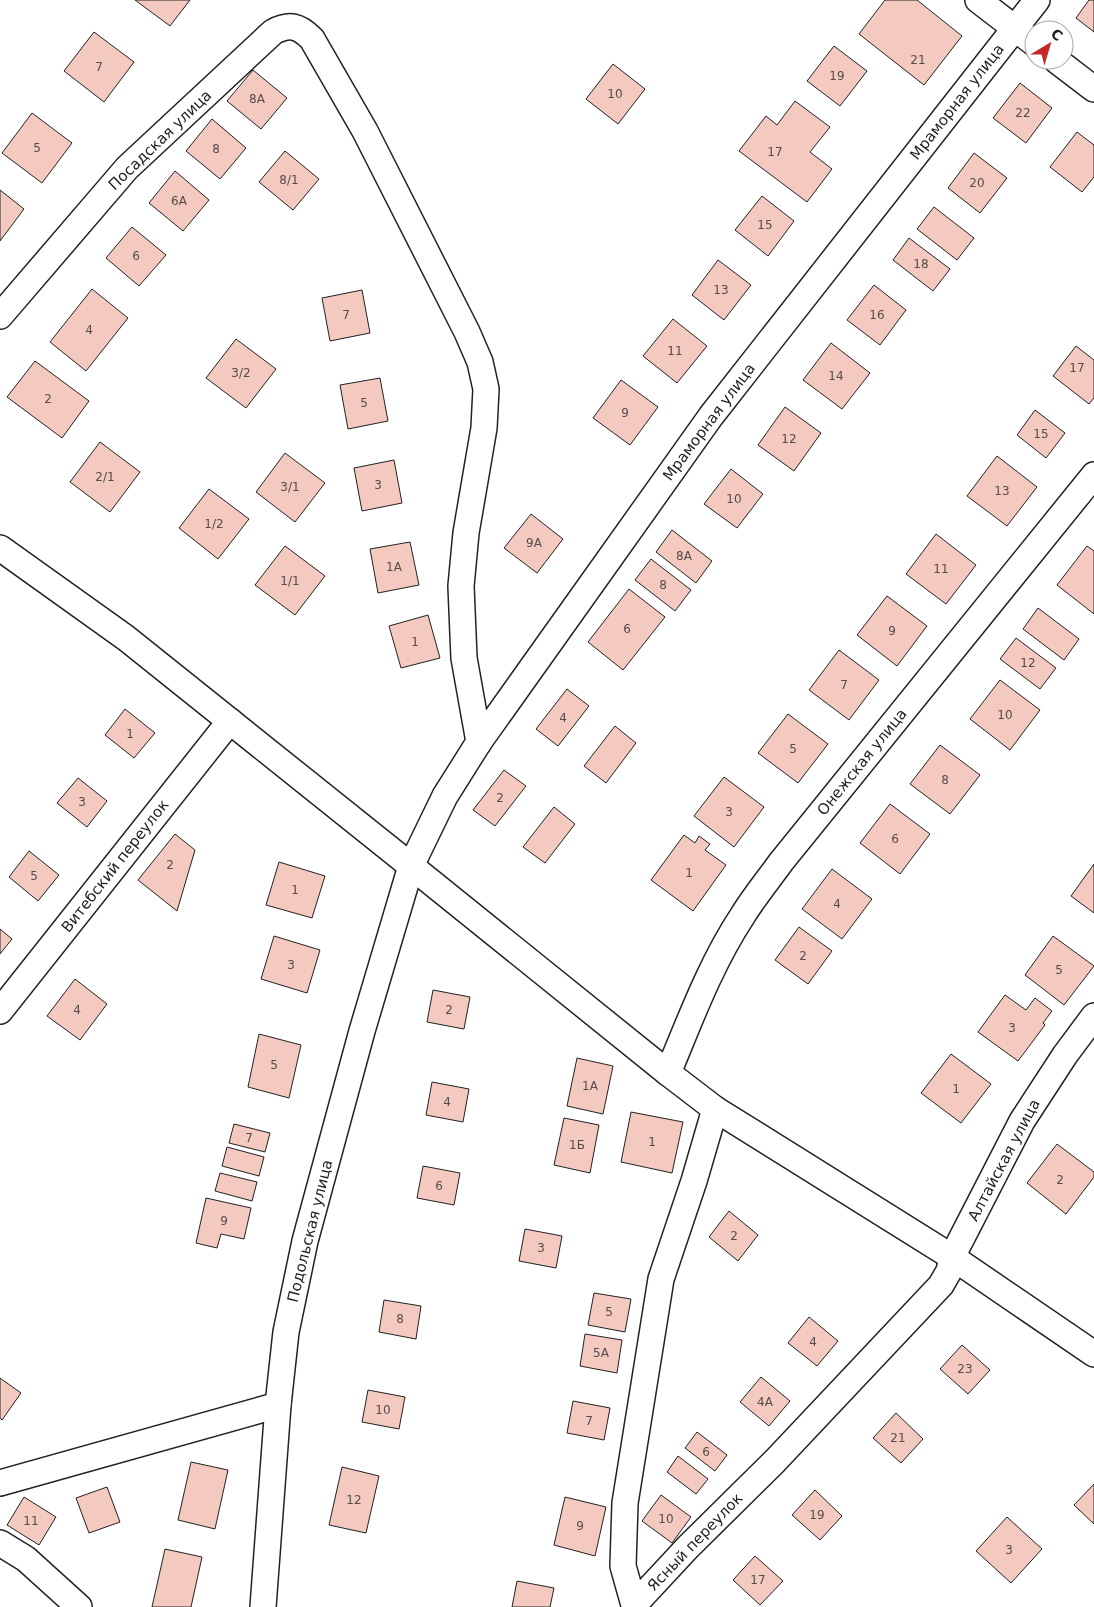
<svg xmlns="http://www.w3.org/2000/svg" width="1094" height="1607" font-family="'DejaVu Sans',sans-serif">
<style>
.building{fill:#f3c9c0;stroke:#222}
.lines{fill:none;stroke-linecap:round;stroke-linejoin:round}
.minor-casing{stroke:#222;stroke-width:28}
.minor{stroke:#fff;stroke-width:25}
.labels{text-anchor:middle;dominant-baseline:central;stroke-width:4;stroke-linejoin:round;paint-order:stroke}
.number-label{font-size:12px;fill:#564c4a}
.street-label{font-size:15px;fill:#222;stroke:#fff}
</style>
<rect width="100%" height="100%" fill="#fff"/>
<g class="building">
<polygon points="135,0 190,0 170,26"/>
<polygon points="885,0 917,0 962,36 924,85 859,34"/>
<polygon points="1089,0 1094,0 1094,32 1076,18"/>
<polygon points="94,32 134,62 104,102 64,71"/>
<polygon points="834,46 867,71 840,106 807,81"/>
<polygon points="613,64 645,89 618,124 586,99"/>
<polygon points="253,70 287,98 261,129 227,101"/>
<polygon points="1020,83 1052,108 1026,143 993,118"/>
<polygon points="795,101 830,127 810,152 832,169 807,202 739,151 766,116 777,125"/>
<polygon points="32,113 72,143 42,183 2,153"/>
<polygon points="212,119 246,148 220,179 186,151"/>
<polygon points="1077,132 1094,145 1094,177 1082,192 1050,167"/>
<polygon points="285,151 319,179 293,210 259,182"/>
<polygon points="974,153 1007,178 980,213 948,188"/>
<polygon points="175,171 209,200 183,231 149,203"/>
<polygon points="0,190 24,209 0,241"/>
<polygon points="762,196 794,221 768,256 735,230"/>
<polygon points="934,207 974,238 957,260 917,229"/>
<polygon points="132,227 166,255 139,286 106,258"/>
<polygon points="909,238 950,269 933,291 893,260"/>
<polygon points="718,260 751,285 724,320 692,295"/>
<polygon points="874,285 906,310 880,345 847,320"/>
<polygon points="92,289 128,318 86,371 50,342"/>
<polygon points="362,290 370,333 330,341 322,298"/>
<polygon points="673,319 707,346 677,383 643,356"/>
<polygon points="236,339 276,369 246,408 206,378"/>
<polygon points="831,343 870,373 842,409 803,380"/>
<polygon points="1076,346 1094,360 1094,398 1089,404 1053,376"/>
<polygon points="35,361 89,401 62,438 7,397"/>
<polygon points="380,378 388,421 348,429 340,385"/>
<polygon points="621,380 658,407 630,445 593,418"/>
<polygon points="785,407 821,433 794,471 758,445"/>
<polygon points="1035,410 1065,433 1046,458 1017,435"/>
<polygon points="100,442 140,472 110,512 70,482"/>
<polygon points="285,453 325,483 295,522 256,492"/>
<polygon points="997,456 1037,487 1007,526 967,496"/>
<polygon points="394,460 402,503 362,511 354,468"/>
<polygon points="731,469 763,494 737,528 704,504"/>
<polygon points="209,489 249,519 218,559 179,528"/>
<polygon points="531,514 563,539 537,573 504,548"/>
<polygon points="672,530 712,561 696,583 656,552"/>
<polygon points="936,534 976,565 946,604 906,574"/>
<polygon points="410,542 419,585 378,593 370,549"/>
<polygon points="285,546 325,576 295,615 255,585"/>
<polygon points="1087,546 1094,551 1094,614 1057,585"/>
<polygon points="651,559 691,590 675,611 635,580"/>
<polygon points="629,589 665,617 623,670 588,642"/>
<polygon points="887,596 927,626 897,666 857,635"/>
<polygon points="1038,608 1079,639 1064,660 1023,629"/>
<polygon points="428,615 440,658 401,668 389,626"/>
<polygon points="1016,638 1056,668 1040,689 1000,659"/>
<polygon points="839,650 879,680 849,720 809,690"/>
<polygon points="1000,680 1040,710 1010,750 970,719"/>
<polygon points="567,689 589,706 558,746 536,729"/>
<polygon points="125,709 155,733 134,758 105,735"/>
<polygon points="788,714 828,744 798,783 758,753"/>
<polygon points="615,726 636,743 606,783 584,766"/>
<polygon points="940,745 980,775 950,814 910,784"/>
<polygon points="504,770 526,786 495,826 473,810"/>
<polygon points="724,777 764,807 734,847 694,816"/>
<polygon points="78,778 107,801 87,827 57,803"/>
<polygon points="890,804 930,834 900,874 860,843"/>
<polygon points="554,807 575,824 545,863 523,847"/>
<polygon points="175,834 195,850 177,911 138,880"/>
<polygon points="684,835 695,843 699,836 710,844 705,850 726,865 693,911 651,880"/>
<polygon points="29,851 59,875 38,901 9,877"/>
<polygon points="279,862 325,876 312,918 266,905"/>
<polygon points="1094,864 1094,913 1071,896"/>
<polygon points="832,869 872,899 842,939 802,909"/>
<polygon points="799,927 832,951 808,984 775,960"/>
<polygon points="0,929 12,939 0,954"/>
<polygon points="274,936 320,950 307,993 261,979"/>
<polygon points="1053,936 1094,966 1064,1005 1025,975"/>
<polygon points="75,979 107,1004 80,1040 47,1016"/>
<polygon points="433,990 470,997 464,1029 427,1022"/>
<polygon points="1005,995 1026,1010 1035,998 1052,1011 1043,1023 1045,1025 1018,1061 978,1032"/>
<polygon points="259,1034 301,1045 289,1098 248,1087"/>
<polygon points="951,1054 991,1084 961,1123 921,1093"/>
<polygon points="577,1058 613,1066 603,1114 567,1106"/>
<polygon points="432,1082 469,1089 463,1122 426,1115"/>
<polygon points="631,1112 683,1122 672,1173 621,1162"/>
<polygon points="564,1118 599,1125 590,1173 554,1165"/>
<polygon points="234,1124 270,1133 265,1152 229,1143"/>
<polygon points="1057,1144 1094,1172 1094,1177 1066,1214 1027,1183"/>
<polygon points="227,1147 264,1157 259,1176 222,1166"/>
<polygon points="423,1166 460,1173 454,1205 417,1198"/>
<polygon points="220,1173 257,1182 252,1201 215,1191"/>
<polygon points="206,1198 251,1208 244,1239 221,1234 217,1248 196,1243"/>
<polygon points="729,1211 758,1235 738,1261 709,1237"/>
<polygon points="525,1229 562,1236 556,1268 519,1261"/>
<polygon points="594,1293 631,1299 625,1332 588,1325"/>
<polygon points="384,1300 421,1306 416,1339 379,1332"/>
<polygon points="809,1317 838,1341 817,1366 788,1343"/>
<polygon points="585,1334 622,1340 617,1373 580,1366"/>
<polygon points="962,1345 990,1370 968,1394 940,1369"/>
<polygon points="761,1377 790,1401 769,1426 740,1402"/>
<polygon points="0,1378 21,1393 2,1420 0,1418"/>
<polygon points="368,1390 405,1397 399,1429 362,1422"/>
<polygon points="573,1401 610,1408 604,1440 567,1433"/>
<polygon points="896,1413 923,1439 901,1463 873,1438"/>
<polygon points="697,1432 727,1455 715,1471 685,1448"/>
<polygon points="678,1456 708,1479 696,1494 667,1472"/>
<polygon points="191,1462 228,1470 215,1529 178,1520"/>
<polygon points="342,1467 379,1476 366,1533 329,1525"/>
<polygon points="1094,1484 1094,1524 1074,1505"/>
<polygon points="107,1487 120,1522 89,1533 76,1498"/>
<polygon points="815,1490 842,1516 820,1540 792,1515"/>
<polygon points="661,1495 691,1517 672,1543 642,1521"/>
<polygon points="24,1497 56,1517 39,1545 7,1525"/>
<polygon points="565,1497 606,1507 595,1556 554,1545"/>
<polygon points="1007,1517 1042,1549 1011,1583 976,1551"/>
<polygon points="165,1549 202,1557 191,1607 152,1607"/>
<polygon points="755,1556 783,1581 760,1605 733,1580"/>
<polygon points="517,1581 554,1588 550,1607 512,1607"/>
</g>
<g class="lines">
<defs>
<g id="minor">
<polyline points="978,0 1034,43"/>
<polyline points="1056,60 1094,89"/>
<path d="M0 316 127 168 273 32C290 23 299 26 312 39L365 131 467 332 480 362 486 389 484 428 466 533 461 586 464 658 479 742"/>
<polyline points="0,548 126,638 411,866 668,1073 715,1109 952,1257 1094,1354"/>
<polyline points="0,1011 230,721"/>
<path d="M668 1073C690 1020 711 963 743 915 754 897 768 880 781 862L1094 475"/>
<polyline points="715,1109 694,1181 661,1279 625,1503 623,1566 634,1605 688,1547 775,1461 941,1285 949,1271 952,1257 1022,1121 1065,1055 1094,1016"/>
<polyline points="0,1483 278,1405"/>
<polyline points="0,1543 26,1559 79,1607"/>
<polyline points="263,1607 278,1405 286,1332 305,1241 362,1031 411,866 445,796 479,742 711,416 1037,0"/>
</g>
</defs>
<use href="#minor" class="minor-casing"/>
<use href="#minor" class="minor"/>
</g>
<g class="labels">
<g class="number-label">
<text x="918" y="60">21</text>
<text x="99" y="67">7</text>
<text x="837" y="76">19</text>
<text x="615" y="94">10</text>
<text x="257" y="99">8А</text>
<text x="1023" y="113">22</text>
<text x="37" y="148">5</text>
<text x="216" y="149">8</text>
<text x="775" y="152">17</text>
<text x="289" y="180">8/1</text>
<text x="977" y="183">20</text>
<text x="179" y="201">6А</text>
<text x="765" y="225">15</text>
<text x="136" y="256">6</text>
<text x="921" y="264">18</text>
<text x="721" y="290">13</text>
<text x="346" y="315">7</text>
<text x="877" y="315">16</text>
<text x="89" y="330">4</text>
<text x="675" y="351">11</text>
<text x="1077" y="368">17</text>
<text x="241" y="373">3/2</text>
<text x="836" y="376">14</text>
<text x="48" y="399">2</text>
<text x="364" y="403">5</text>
<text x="625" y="413">9</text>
<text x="1041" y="434">15</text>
<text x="789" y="439">12</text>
<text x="105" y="477">2/1</text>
<text x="378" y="485">3</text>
<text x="290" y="487">3/1</text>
<text x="1002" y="491">13</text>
<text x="734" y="499">10</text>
<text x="214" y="524">1/2</text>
<text x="534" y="543">9А</text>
<text x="684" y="556">8А</text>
<text x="394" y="567">1А</text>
<text x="941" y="569">11</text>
<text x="290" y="581">1/1</text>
<text x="663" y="585">8</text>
<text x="627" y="629">6</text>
<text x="892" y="631">9</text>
<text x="415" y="642">1</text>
<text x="1028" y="663">12</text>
<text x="844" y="685">7</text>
<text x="1005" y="715">10</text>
<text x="563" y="718">4</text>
<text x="130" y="734">1</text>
<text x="793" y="749">5</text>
<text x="945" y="780">8</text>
<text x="500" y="798">2</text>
<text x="82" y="802">3</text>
<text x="729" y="812">3</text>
<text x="895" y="839">6</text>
<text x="170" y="865">2</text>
<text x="689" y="873">1</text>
<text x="34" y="876">5</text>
<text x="295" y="890">1</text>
<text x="837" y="904">4</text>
<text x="803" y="956">2</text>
<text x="291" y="965">3</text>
<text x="1059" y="970">5</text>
<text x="77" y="1010">4</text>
<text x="449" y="1010">2</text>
<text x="1012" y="1028">3</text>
<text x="274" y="1065">5</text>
<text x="590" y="1086">1А</text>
<text x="956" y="1089">1</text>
<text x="447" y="1102">4</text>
<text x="249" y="1138">7</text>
<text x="652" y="1142">1</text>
<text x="577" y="1145">1Б</text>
<text x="1060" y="1180">2</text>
<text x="439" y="1186">6</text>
<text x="224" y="1221">9</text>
<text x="734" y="1236">2</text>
<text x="541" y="1248">3</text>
<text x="609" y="1312">5</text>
<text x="400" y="1319">8</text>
<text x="813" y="1342">4</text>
<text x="601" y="1353">5А</text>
<text x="965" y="1369">23</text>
<text x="765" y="1402">4А</text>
<text x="383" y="1410">10</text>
<text x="589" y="1421">7</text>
<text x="898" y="1438">21</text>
<text x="706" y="1452">6</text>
<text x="354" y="1500">12</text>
<text x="817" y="1515">19</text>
<text x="666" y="1519">10</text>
<text x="31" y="1521">11</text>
<text x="580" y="1526">9</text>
<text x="1009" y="1550">3</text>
<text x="758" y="1580">17</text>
</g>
<g class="street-label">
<text transform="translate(957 102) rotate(-52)">Мраморная улица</text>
<text transform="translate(160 140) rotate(-44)">Посадская улица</text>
<text transform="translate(709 422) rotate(-53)">Мраморная улица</text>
<text transform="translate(862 762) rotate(-51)">Онежская улица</text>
<text transform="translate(115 866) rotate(-52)">Витебский переулок</text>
<text transform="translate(1004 1160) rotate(-62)">Алтайская улица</text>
<text transform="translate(310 1231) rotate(-76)">Подольская улица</text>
<text transform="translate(695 1542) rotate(-46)">Ясный переулок</text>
</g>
</g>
<g transform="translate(1049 45) rotate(38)"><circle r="24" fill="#ffffff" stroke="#a7a7a7"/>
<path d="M0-4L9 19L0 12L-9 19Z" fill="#c62828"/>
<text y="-8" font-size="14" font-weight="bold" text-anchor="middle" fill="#222222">С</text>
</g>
</svg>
